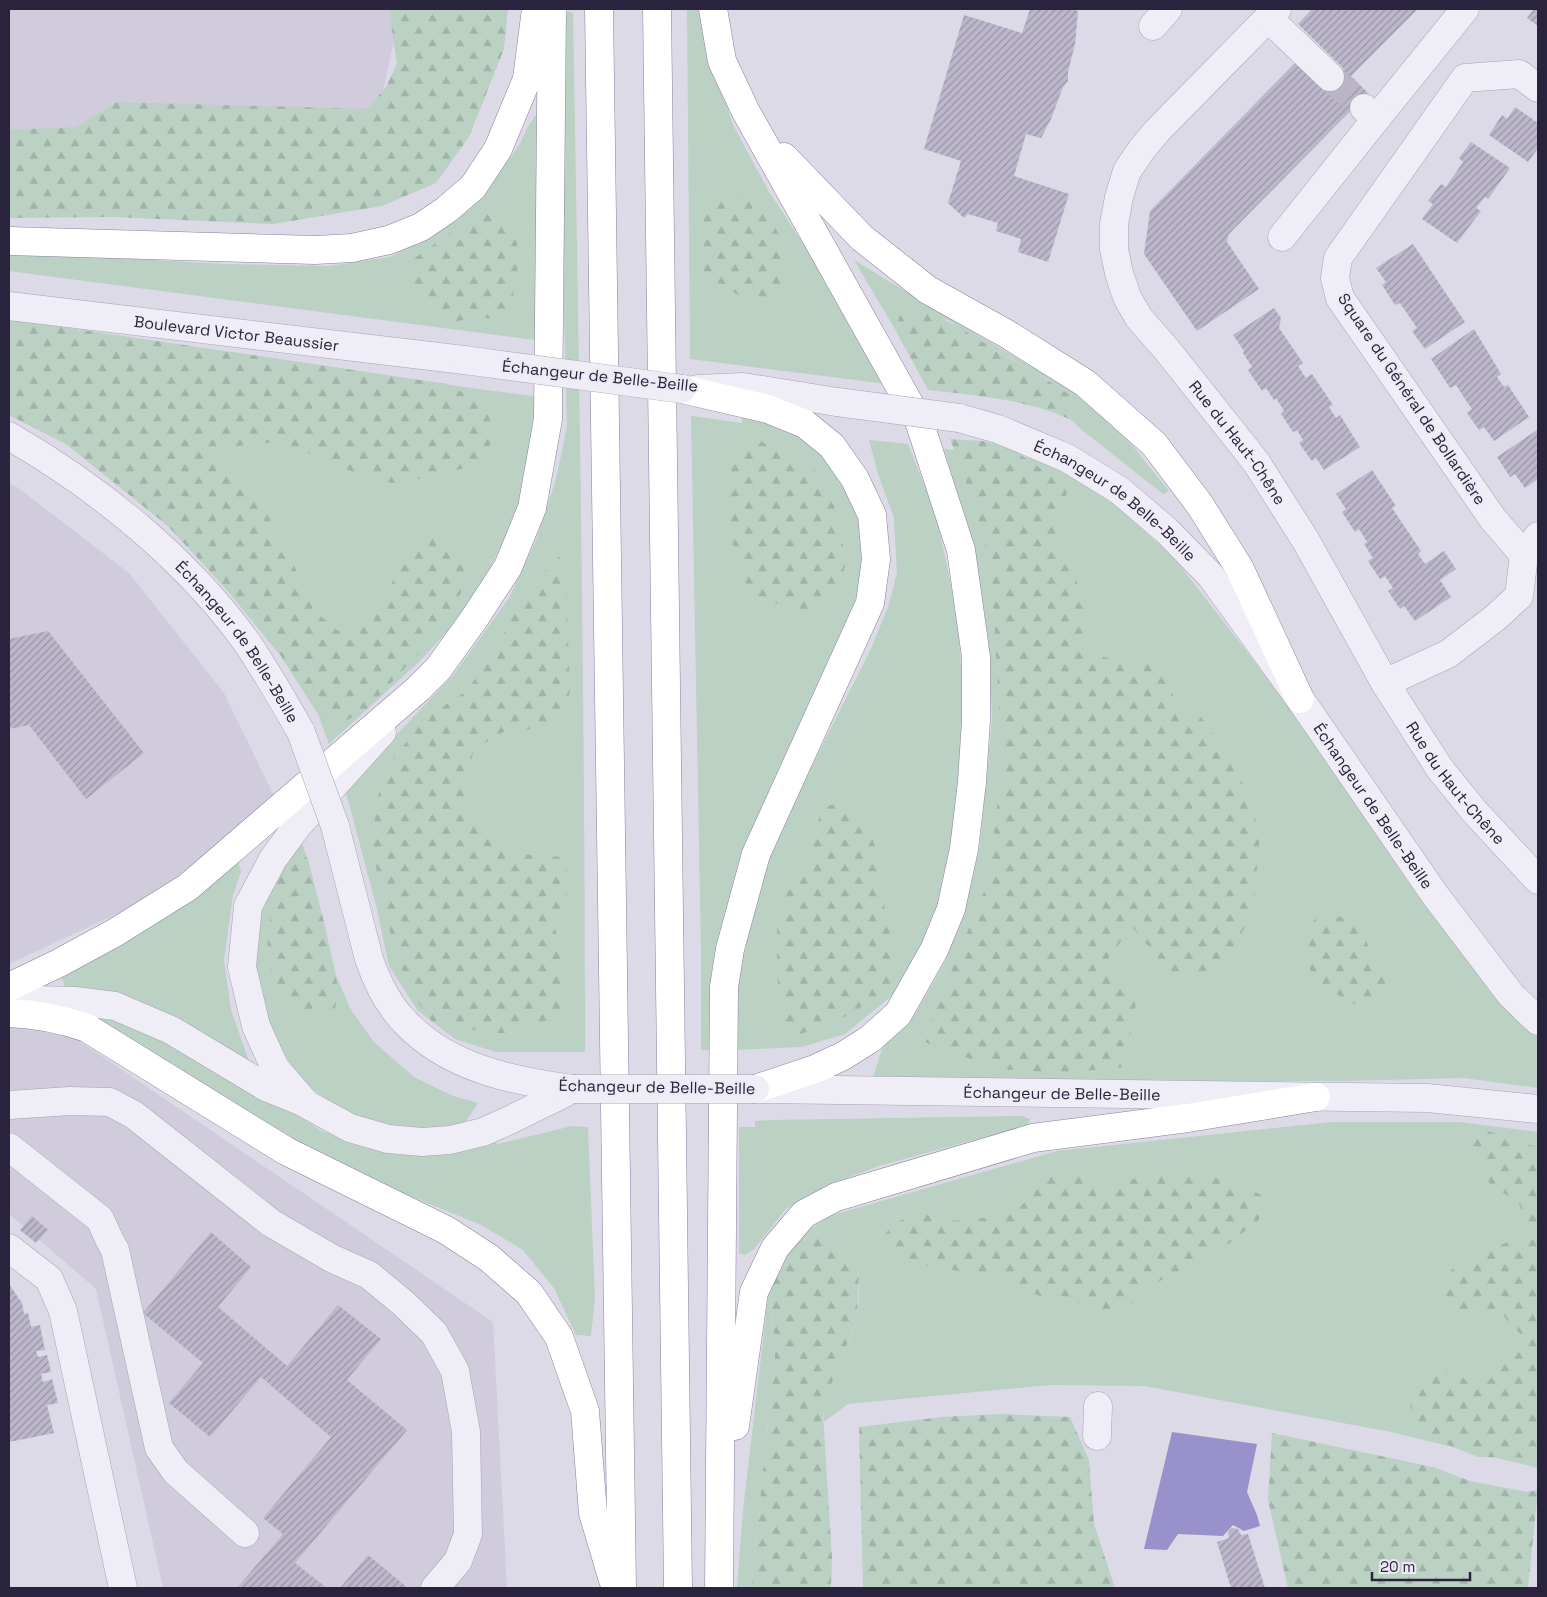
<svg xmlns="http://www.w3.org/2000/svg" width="1547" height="1597" font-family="'Space Grotesk',sans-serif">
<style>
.built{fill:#d0ccdc}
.green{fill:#bbd1c3}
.forest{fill:url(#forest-firs)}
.water{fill:#9991cb}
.building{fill:url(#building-hatch)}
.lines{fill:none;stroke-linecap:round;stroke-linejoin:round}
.minor-tunnel{stroke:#b9b5c5;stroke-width:28;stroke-dasharray:28 14;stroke-linecap:butt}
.minor-casing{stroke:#a7a3b4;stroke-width:29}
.highway-casing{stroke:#87819e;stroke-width:29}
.minor{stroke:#efedf5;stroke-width:28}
.highway{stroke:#fff;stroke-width:28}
.minor-bridge-casing{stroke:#a7a3b4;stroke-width:29;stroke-linecap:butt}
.minor-bridge{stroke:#efedf5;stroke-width:28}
.labels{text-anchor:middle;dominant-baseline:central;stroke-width:4;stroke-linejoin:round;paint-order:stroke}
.street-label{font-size:16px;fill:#2a233e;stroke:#eceaf4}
</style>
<defs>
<pattern id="forest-firs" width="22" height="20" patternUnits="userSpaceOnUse" patternTransform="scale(1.25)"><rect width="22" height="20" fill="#bbd1c3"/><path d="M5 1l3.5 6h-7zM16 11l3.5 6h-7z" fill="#a1b3a9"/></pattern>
<pattern id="building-hatch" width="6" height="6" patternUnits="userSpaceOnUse" patternTransform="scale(1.25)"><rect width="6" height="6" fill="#bcb7ca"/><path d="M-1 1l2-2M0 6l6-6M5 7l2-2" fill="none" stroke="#9994a5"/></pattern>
</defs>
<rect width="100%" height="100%" fill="#dddae7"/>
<g class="built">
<polygon points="9,9 401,9 381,100 358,125 9,156"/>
<polygon points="9,483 17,487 129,573 224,693 275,798 149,899 9,964"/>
<polygon points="9,993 493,1322 507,1588 163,1588 96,1289 9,1214"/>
</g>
<g class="green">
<polygon points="687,9 699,9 712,60 733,125 768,190 817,265 887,384 690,359"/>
<path d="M568 11 573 13C579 359 585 706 585 1052H496L455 1039 418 1011 389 966 376 905 345 789 455 673 509 598 536 540 556 479 567 427 564 307V21Z"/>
<polygon points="535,116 539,118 535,340 9,271 9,252 225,264 328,266 390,257 436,233 482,197 520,144 526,130"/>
<polygon points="854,260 991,343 1063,384 1099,413 1132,445 1169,491 1163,494 1082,430 1071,420 1070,395 1050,381 969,335 948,320 899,316 896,331"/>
<polygon points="232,352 464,387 540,397 533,458 512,522 474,602 420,661 329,744 318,714 281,656 227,590 168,526 66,444 9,415"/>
<polygon points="742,413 775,422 814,445 844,478 860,515 866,558 861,598 767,801 714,1050 701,1050 701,951 691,416 742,423"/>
<polygon points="869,440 908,444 936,514 958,618 965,731 959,809 941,898 915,961 893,995 845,1034 802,1047 735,1050 738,980 747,926 762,873 780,829 870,651 888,607 897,573 894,518 878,474"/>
<polygon points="944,449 1033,458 1080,480 1117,506 1175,559 1538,1028 1538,1088 1464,1078 1343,1081 1146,1081 873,1078 883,1045 914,1016 946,960 980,845 992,719 989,643 974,558"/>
<polygon points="300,837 308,860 336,975 351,1010 374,1042 414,1077 453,1096 478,1103 465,1123 435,1130 392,1127 364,1120 337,1108 302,1081 279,1046 260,1005 252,955 259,907"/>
<polygon points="238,861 241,872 233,895 224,960 231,1010 249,1061 155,1008 104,992 65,988 61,973"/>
<polygon points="99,1015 116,1015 248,1084 322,1131 364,1147 400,1155 446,1152 491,1140 498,1144 572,1126 588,1127 595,1299 591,1336 576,1335 554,1288 523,1250 481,1225 341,1168 266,1129 102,1021 98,1018"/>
<polygon points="1022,1116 1030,1119 1028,1125 879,1166 831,1184 786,1209 754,1249 745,1255 739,1253 739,1127 755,1127 755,1121 771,1120"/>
<path d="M1332 1122H1459L1538 1132V1468L1391 1432 1144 1386 1051 1385 848 1404 824 1422C821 1394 847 1350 856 1322 860 1308 858 1286 859 1271L843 1252 823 1234 798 1238 829 1216 1057 1151Z"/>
<polygon points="770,1280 775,1356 751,1588 737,1588 743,1510"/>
</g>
<g class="forest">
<polygon points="389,9 508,9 504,49 469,137 436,183 382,206 273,224 113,217 9,218 9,130 76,127 117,102 367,109 386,87 397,64"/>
<path d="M752 195C765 206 780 232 783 249 785 260 782 276 781 288L764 302 738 295 703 274C700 250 694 212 721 200 731 195 742 196 752 195Z"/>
<path d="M479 213 498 214C502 219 510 225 513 231 524 252 515 290 509 312L496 318 465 319 453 323 438 316 425 297 417 291 409 273 410 261C434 246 455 227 479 213Z"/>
<path d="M915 310C947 316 973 337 1000 353 1024 367 1048 379 1070 395L1071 420C1032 400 972 395 928 390L896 331 899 316Z"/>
<polygon points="9,319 447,384 482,403 497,434 477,465 423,478 392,483 360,475 289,445 258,442 234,447 221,456 234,483 266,512 290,557 315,611 338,631 364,624 386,594 410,547 431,534 452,536 464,565 461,593 425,646 365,711 345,721 318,714 281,656 227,590 168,526 66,444 9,415"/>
<path d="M757 439 824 476 838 518 846 563 834 600 811 611 781 604 754 602C736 564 720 515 730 472 733 462 740 453 744 444Z"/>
<polygon points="950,439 984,441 1011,448 1068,487 1055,542 1083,593 1088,651 1116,661 1162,665 1178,708 1200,716 1233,758 1260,833 1253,912 1222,969 1172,974 1132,927 1103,965 1136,1003 1125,1067 1062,1073 997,1069 922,1041 988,882 1002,764 991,563 963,472"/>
<polygon points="565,551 570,691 564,716 533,729 503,732 474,750 465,783 470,822 491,841 530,855 565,857 570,887 554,925 570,985 557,1017 509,1033 491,1033 432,1022 410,991 395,951 382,900 372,845 377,798 394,758 423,720 465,692 497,650 518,598"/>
<polygon points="841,802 858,813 871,834 882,870 885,914 897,959 890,988 847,1016 801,1034 781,1020 777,974 777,919 785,893 809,864 821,808"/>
<path d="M298 845 308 860 324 922 339 992 335 1008C310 1019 306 1016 283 1004L270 968 267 951 269 927 272 904 278 874Z"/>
<polygon points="1336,915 1358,925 1371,951 1384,965 1390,985 1380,1002 1363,1007 1348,1002 1319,982 1305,962 1302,934 1317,917"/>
<path d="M1485 1130 1519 1142 1538 1147V1458L1478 1457 1434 1439 1417 1422 1410 1405V1389L1421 1377 1438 1369 1459 1373 1473 1388 1489 1380 1525 1339 1500 1312 1456 1317 1440 1310V1284C1444 1279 1449 1271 1455 1267 1473 1252 1507 1245 1529 1233L1518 1200 1505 1194 1489 1183 1481 1159 1467 1147 1470 1135Z"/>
<path d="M1156 1171C1196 1175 1224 1175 1261 1195L1259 1220 1227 1245 1143 1290 1131 1306 1101 1310 1074 1301 1043 1297 1019 1288 1000 1275 966 1273 942 1267 916 1264 904 1258 893 1254 881 1240 892 1225 906 1218 923 1214 950 1221 994 1217 1023 1204 1044 1177 1078 1175 1111 1187Z"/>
<polygon points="823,1234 843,1252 859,1271 857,1320 833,1379 823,1414 832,1558 831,1588 751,1588 775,1356 770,1280 798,1238"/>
<polygon points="1000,1414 1070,1417 1089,1460 1094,1524 1115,1588 863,1588 859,1427 942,1417"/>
<polygon points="1272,1433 1433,1467 1470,1481 1527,1492 1538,1490 1528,1588 1288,1588 1268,1500"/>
</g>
<polygon class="water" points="1172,1432 1257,1444 1247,1492 1257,1515 1260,1526 1244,1531 1233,1525 1223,1536 1178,1534 1167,1550 1144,1549"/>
<g class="building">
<polygon points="1030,9 1072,9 1078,11 1075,44 1068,72 1068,81 1063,87 1051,119 1041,138 1026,134 1014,176 1069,194 1048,262 1018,252 1021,239 996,231 998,223 968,214 964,218 948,203 961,161 924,149 964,15 1022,33"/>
<polygon points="1312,9 1418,9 1351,76 1368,93 1228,235 1227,242 1259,289 1197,331 1144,254 1150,211 1296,62 1325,89 1344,69 1298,24"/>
<polygon points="1534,9 1538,9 1538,26 1527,18"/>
<polygon points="1515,107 1538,123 1538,148 1528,162 1489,135 1502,115 1507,119"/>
<polygon points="1471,142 1510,168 1488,199 1485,197 1476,208 1481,211 1457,243 1422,219 1433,204 1428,201 1441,184 1446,187 1463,162 1459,158"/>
<polygon points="1413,244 1465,322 1425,349 1412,331 1417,328 1400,303 1395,305 1382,285 1386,282 1376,268"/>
<polygon points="1274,308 1281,318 1279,328 1303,363 1298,366 1306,378 1312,374 1333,405 1329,407 1336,418 1340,415 1360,447 1324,470 1316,458 1312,461 1299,443 1303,440 1297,430 1293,432 1281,414 1284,411 1276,398 1274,400 1266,388 1262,391 1248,370 1252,367 1243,353 1244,351 1233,335"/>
<polygon points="1474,329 1501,374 1497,377 1504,387 1508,385 1529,417 1494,441 1484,427 1479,430 1467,413 1472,409 1465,399 1456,385 1450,388 1431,359"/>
<polygon points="1537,430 1538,479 1525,488 1515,474 1510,477 1497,457"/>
<polygon points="1372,470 1396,506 1392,508 1421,551 1418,554 1425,564 1444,551 1456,569 1440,580 1451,597 1415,621 1404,606 1400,609 1388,591 1393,588 1385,576 1380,579 1368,561 1373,558 1364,544 1367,542 1359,529 1355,532 1342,512 1346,509 1336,494"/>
<polygon points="48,631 144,753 86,799 29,725 9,729 9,639"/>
<polygon points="32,1216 48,1230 36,1243 20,1230"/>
<polygon points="211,1232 251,1267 218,1307 287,1366 338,1305 381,1339 347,1380 407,1430 295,1563 327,1588 237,1588 283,1534 263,1518 331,1437 261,1377 210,1437 169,1403 203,1363 143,1313"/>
<polygon points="9,1284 22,1303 24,1314 28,1313 31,1327 40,1325 45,1350 36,1351 38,1357 47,1355 51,1372 41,1374 43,1382 52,1379 58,1403 47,1405 54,1433 9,1442"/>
<polygon points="1232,1528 1238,1529 1241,1535 1248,1534 1265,1588 1231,1588 1217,1542 1229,1538 1228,1532"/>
<polygon points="368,1555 408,1588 340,1588"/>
</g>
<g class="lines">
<polyline class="minor-tunnel" points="1330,77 1364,108"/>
<defs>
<g id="minor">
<path id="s1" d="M1277 9 1157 131 1142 149 1127 171 1119 197 1114 224V249L1119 273 1127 297 1139 318 1167 350 1256 462 1306 541 1385 683 1440 769 1474 811 1538 880"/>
<polyline points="1268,18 1330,77"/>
<polyline points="1153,26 1168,9"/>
<polyline points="1376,119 1465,9"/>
<polyline points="1282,237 1376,119 1364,108"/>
<path id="s2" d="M9 306 464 360"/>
<polyline points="697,389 743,387 837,402"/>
<path id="s3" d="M959 418 998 429 1067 458 1119 490 1166 530 1211 576 1300 699 1435 895 1511 995 1538 1021"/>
<path id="s4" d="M9 436C99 488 187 559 248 644 267 673 284 702 301 732"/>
<polyline points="1524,555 1493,519 1340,298 1335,278 1338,258 1465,78 1519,74 1538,88"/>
<polyline points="1385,683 1448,654 1495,618 1519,596 1524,555 1538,536"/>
<polyline points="382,732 298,825 273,859 248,906 242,967 256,1026 275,1068 306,1104 350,1128 388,1139 422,1142 450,1140 483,1132 512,1119 573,1089"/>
<path d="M335 826 369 959C377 982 388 1005 405 1022 448 1068 513 1081 573 1089"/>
<polyline points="9,1005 35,1000 75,1001 115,1006 171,1030 266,1087 303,1102"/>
<path id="s5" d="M760 1089 1427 1098 1538 1109"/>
<polyline points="9,1105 70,1101 110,1102 134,1115 271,1223 333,1259 369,1275 403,1303 434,1333 455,1371 466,1432 468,1534 458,1561 435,1588"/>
<polyline points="9,1147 100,1219 110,1241 115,1250 159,1448 176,1472 245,1533"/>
<polyline points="9,1248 49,1279 63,1311 123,1588"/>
<polyline points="1097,1436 1098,1406"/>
</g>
<g id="highway">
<polyline points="599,9 622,1588"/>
<polyline points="657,9 678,1588"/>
<polyline points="713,9 722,61 745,110 919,421 961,550 976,657 976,720 972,782 964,849 951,909 934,950 898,1014 870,1039 843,1056 815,1069 755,1089"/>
<polyline points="784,157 862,238 928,290 1007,334 1085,383 1154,444 1200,505 1240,569 1300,699"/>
<polyline points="9,241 315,250 352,248 389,240 421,227 446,210 473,187 498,149 527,79 536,9"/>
<polyline points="682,389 768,409 805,424 832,446 855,479 872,515 876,559 870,603 756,854 730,949 724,987 719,1588"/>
<polyline points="9,987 59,963 116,932 188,887 418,689 438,669 474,619 508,567 532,508 548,419 552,9"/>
<path d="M9 1013C36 1014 61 1019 87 1028L286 1151 446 1230 489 1258 529 1293 559 1337 585 1411 593 1513 613 1580"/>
<polyline points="735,1426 754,1292 775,1248 804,1214 836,1197 1033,1138 1188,1118 1316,1097"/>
</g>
</defs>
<use href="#minor" class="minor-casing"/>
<use href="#highway" class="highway-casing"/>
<use href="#minor" class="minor"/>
<use href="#highway" class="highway"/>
<defs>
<g id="minor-bridge">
<polyline points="464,360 682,389"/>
<polyline points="837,402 959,418"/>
<polyline points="301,732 335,826"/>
<polyline points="573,1089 755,1089"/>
</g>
</defs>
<use href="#minor-bridge" class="minor-bridge-casing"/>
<use href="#minor-bridge" class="minor-bridge"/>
</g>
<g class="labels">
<g class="street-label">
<text stroke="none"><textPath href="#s2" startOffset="229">Boulevard Victor Beaussier</textPath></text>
<text transform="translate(600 376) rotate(6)">Échangeur de Belle-Beille</text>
<text transform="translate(1412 399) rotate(56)">Square du Général de Bollardière</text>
<text stroke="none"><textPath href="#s1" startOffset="534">Rue du Haut-Chêne</textPath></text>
<text stroke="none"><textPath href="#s3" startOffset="179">Échangeur de Belle-Beille</textPath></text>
<text stroke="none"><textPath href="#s4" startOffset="311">Échangeur de Belle-Beille</textPath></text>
<text stroke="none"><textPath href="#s1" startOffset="939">Rue du Haut-Chêne</textPath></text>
<text stroke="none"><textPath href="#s3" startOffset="584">Échangeur de Belle-Beille</textPath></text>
<text transform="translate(657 1087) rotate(1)">Échangeur de Belle-Beille</text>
<text stroke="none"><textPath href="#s5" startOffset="302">Échangeur de Belle-Beille</textPath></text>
</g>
</g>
<rect width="1547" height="1597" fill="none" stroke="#2a233e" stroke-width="20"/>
<path d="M1372 1572v8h98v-8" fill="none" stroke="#2a233e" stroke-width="2.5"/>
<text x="1380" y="1572" font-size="15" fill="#2a233e" stroke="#eceaf4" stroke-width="4" paint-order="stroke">20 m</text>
</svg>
